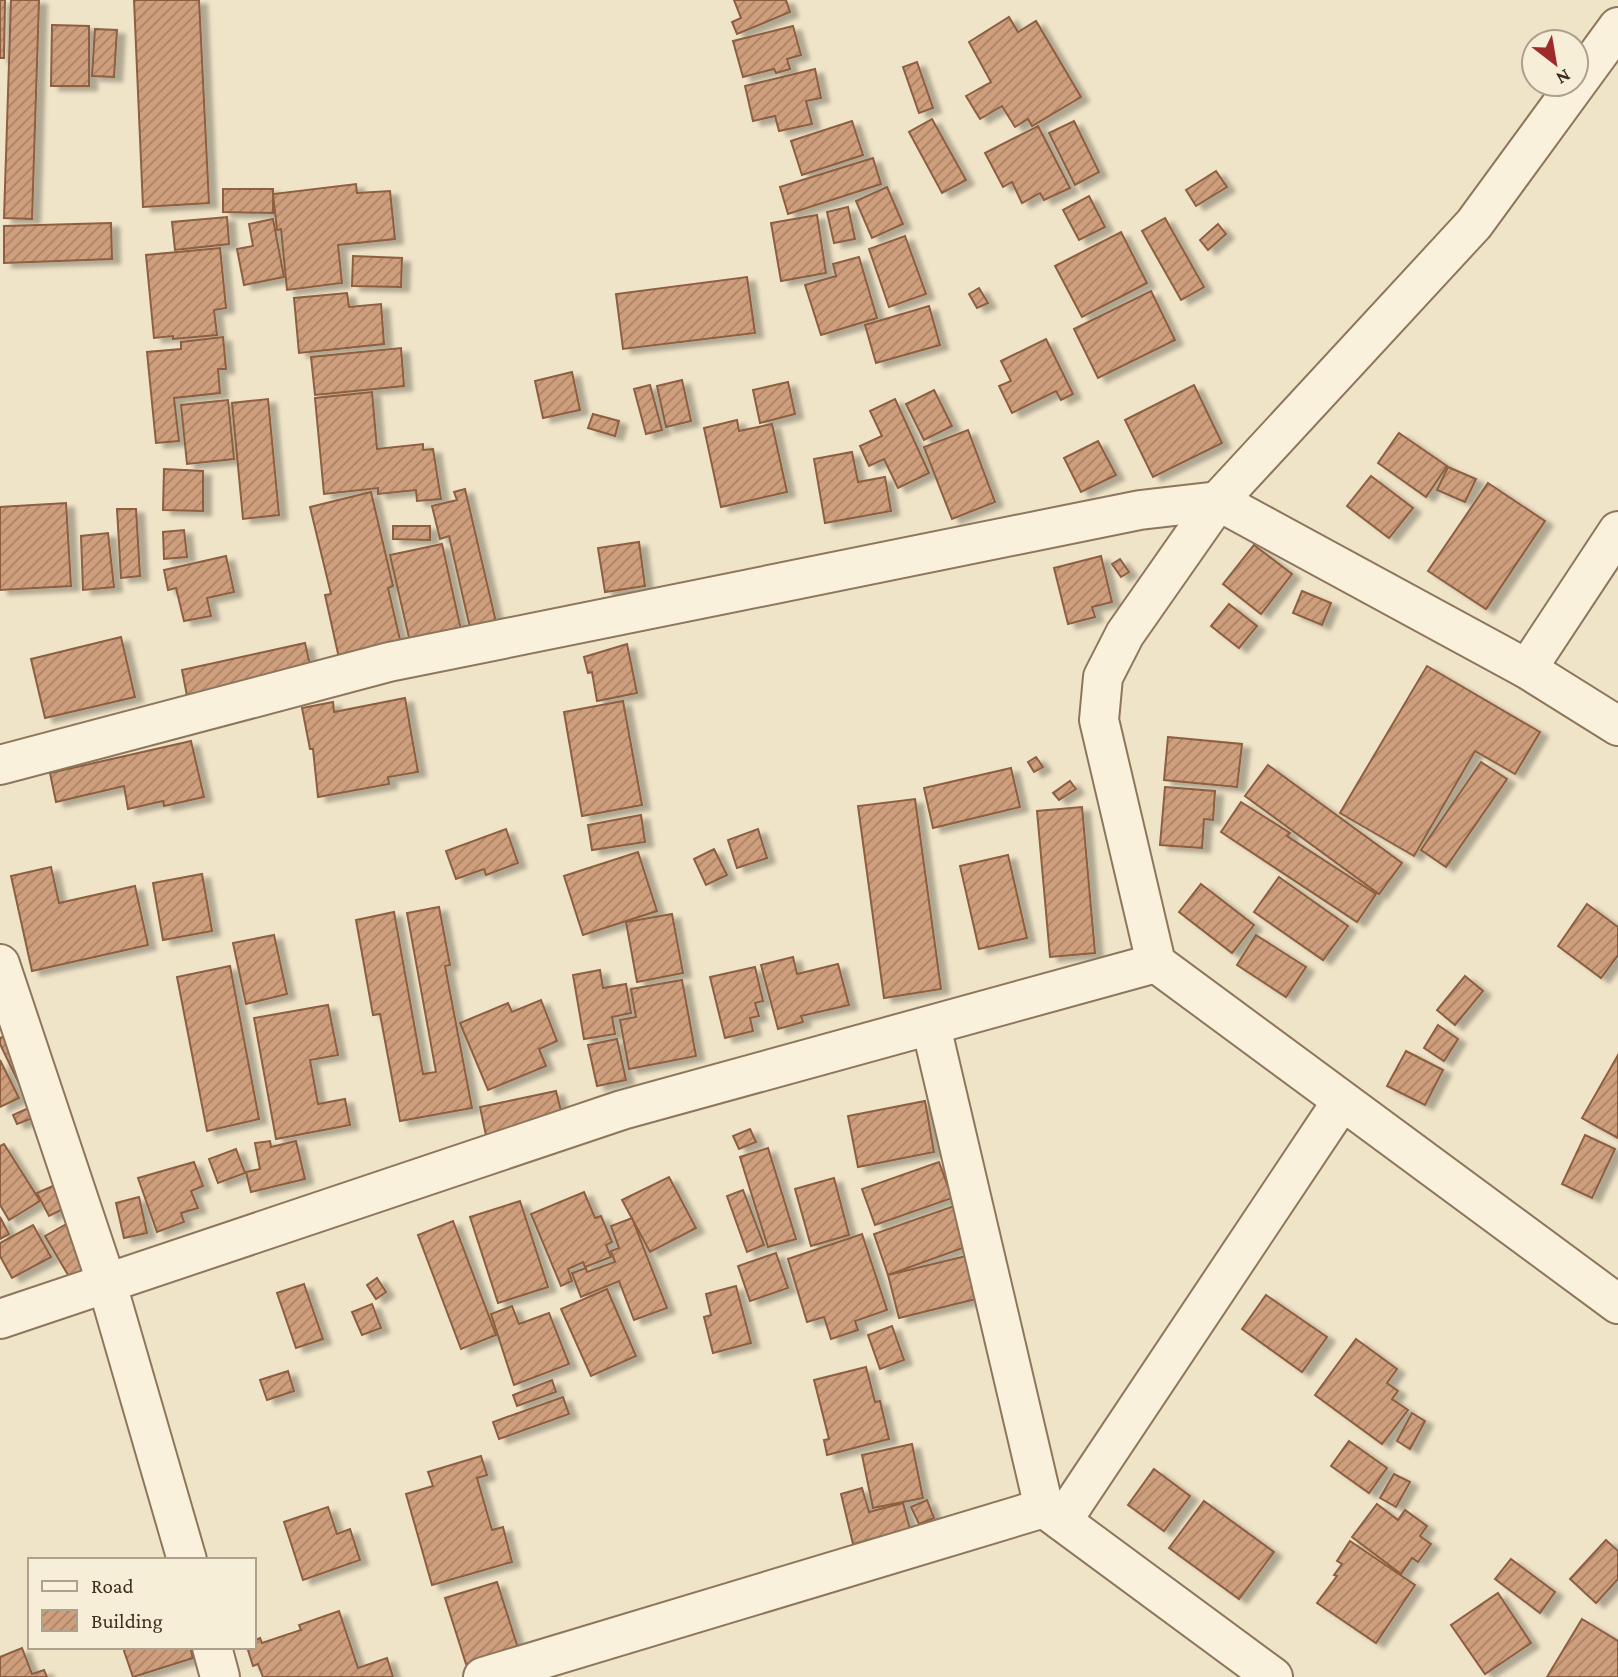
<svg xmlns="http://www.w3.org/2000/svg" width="1618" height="1677" font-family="'Crimson Pro',serif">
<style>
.building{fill:url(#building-hatch);stroke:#8d5f41;stroke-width:2;filter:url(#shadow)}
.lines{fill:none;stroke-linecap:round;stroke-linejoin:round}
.street-casing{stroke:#8d765c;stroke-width:42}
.street{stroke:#faf1dc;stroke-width:38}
</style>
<defs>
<pattern id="building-hatch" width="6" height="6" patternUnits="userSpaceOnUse" patternTransform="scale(1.75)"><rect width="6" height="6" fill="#cf9f7d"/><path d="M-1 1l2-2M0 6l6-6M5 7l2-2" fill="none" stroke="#a98266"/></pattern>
<filter id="shadow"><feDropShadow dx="8" dy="4.5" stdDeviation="2" flood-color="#0004"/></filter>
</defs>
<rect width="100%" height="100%" fill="#f0e4c8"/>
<g class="building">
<polygon points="0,0 5,0 4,58 0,58"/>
<polygon points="11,0 39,0 32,219 4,218"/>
<polygon points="134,0 199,0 209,203 143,207"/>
<polygon points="734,0 786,0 790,12 737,34 732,22 741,18"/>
<polygon points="1009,17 1018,32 1036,21 1081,97 1032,126 1028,119 1015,127 1002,106 980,119 966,96 991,82 969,42"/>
<polygon points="52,25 89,26 89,86 51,86"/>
<polygon points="793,26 801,55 787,59 790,69 776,73 774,69 743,77 733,41"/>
<polygon points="95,29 117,30 114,77 92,76"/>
<polygon points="917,62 933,108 919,113 903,67"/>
<polygon points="815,69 821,98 806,101 812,124 779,131 775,116 753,121 745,86"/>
<polygon points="932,119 966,180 942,193 909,132"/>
<polygon points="852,121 863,155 802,175 791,141"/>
<polygon points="1074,121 1099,172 1075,185 1049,133"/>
<polygon points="1038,126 1070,188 1044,200 1040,193 1022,203 1012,182 1003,187 985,153"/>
<polygon points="873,158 881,184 788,214 780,187"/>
<polygon points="1216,171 1227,187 1196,206 1186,190"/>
<polygon points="356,184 357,193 390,191 395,239 338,245 342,283 287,290 281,229 277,230 273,194"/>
<polygon points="887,187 903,224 872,238 856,201"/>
<polygon points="223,189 273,189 273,213 223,212"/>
<polygon points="1089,196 1105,227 1079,240 1063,210"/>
<polygon points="848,207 855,239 834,243 827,212"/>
<polygon points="817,215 826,273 781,281 771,223"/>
<polygon points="227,217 229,244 175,250 172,222"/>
<polygon points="1165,218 1204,287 1181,300 1142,231"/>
<polygon points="273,219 284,277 244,285 237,249 253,246 249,224"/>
<polygon points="111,223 112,259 4,263 4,226"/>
<polygon points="1218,224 1226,234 1208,250 1200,240"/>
<polygon points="1121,232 1147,283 1082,317 1055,266"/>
<polygon points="905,236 926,294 889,307 869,249"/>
<polygon points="220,248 226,308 214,310 217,335 173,339 173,336 154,338 146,255"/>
<polygon points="353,256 402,258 401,287 352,286"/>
<polygon points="859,257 877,318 821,335 805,285 836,276 833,264"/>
<polygon points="747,277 755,333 623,349 616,294"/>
<polygon points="979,288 988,303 977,308 969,294"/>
<polygon points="1151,291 1175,340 1098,378 1074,329"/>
<polygon points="347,293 349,307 381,304 384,344 299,353 294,298"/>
<polygon points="929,306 940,345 876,363 865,325"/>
<polygon points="223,337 226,369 218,369 220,393 174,398 179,441 156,443 147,352 181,349 181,342"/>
<polygon points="1046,339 1073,394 1061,400 1056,391 1012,413 999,386 1011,381 1001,361"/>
<polygon points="401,348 404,386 315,395 311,357"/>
<polygon points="572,372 580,410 543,418 535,381"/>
<polygon points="682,380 691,421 666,427 657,386"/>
<polygon points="788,382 795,414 760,423 753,390"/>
<polygon points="650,385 662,430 646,434 634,389"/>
<polygon points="1194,385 1222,443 1153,477 1125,420"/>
<polygon points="934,390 952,426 924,440 906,404"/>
<polygon points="372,392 377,449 423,444 423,450 433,449 441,499 417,501 416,490 378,494 378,488 324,494 315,398"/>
<polygon points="268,399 279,515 243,519 232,403"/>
<polygon points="895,399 929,473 898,488 884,459 869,466 860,446 882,436 870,411"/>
<polygon points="228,400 234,459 187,464 181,405"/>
<polygon points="593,414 619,421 615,436 588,428"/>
<polygon points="737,420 739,431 772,424 787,492 721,507 704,428"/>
<polygon points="968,430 995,502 952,519 924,447"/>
<polygon points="1399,433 1447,466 1426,497 1378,463"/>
<polygon points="1098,441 1116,475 1081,492 1064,458"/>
<polygon points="852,452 858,482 885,477 891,511 825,523 814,459"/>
<polygon points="1448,467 1476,479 1465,502 1437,490"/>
<polygon points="164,469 203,471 203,511 163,510"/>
<polygon points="1371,476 1413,508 1389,538 1347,506"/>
<polygon points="1488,483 1545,521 1486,609 1428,571"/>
<polygon points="465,489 499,635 473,641 449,536 440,539 432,506 457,500 454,492"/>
<polygon points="371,492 393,586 388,588 401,644 339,658 325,595 331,594 310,507"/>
<polygon points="66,503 71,586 0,590 0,507"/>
<polygon points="117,509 136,509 140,576 121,578"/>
<polygon points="393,526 430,526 430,540 393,539"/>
<polygon points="184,530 187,557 164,559 163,532"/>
<polygon points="108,533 114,587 83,590 81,536"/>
<polygon points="639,542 645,586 605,592 598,548"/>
<polygon points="442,544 461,630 410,642 390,555"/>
<polygon points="1254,545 1292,574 1261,614 1223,584"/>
<polygon points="226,556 234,592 207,598 211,616 184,621 176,588 168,590 164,570"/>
<polygon points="1101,556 1112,602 1092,607 1095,617 1068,624 1054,568"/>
<polygon points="1120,559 1129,572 1121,577 1112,564"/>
<polygon points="1302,591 1331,603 1322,625 1293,613"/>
<polygon points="1229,604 1257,626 1239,648 1211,626"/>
<polygon points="121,637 135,697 45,718 31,659"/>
<polygon points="305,643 312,674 188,701 182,670"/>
<polygon points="627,644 637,693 597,701 592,672 588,673 584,657"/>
<polygon points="1427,666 1540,732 1515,774 1475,751 1414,856 1340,813"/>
<polygon points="405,698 418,772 388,777 389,784 318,797 313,749 310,749 302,708 333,702 334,712"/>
<polygon points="623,701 642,805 582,816 564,712"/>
<polygon points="1168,737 1242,744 1237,787 1164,780"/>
<polygon points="191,741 204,797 164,806 163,801 128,809 124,786 56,802 50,773"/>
<polygon points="1036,757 1043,767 1034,772 1028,762"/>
<polygon points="1481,762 1507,779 1446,867 1421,850"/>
<polygon points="1268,765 1402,863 1379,894 1245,796"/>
<polygon points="1011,768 1020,807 933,828 924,788"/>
<polygon points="1070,781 1076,789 1059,800 1053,793"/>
<polygon points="1165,787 1215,791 1213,820 1204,819 1202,848 1160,845"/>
<polygon points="915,799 941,989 884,998 858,806"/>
<polygon points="1241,802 1290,833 1287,836 1376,894 1357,922 1221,832"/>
<polygon points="1082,807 1095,953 1050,957 1037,811"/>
<polygon points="641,815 645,842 592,850 588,825"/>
<polygon points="506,829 518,863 486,875 484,869 456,879 446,851"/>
<polygon points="758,829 767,858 737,868 728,840"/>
<polygon points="714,849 727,875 706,885 694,859"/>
<polygon points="638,852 657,911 583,935 564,876"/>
<polygon points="1008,855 1027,938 979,949 960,866"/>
<polygon points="51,867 59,903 135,886 148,945 32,971 11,876"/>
<polygon points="202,874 212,931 163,940 153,883"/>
<polygon points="1279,877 1348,926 1323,960 1254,912"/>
<polygon points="1201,884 1254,925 1232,953 1179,912"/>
<polygon points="1587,904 1618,927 1618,955 1601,978 1558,946"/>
<polygon points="439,907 450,965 445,966 472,1108 400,1121 380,1014 373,1015 356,920 394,912 423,1074 436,1072 407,913"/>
<polygon points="672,914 683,973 637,982 626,922"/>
<polygon points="274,935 287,994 246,1004 233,943"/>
<polygon points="1256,935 1306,967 1286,997 1237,965"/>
<polygon points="793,957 797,974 838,964 849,1005 801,1016 803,1022 778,1029 761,965"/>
<polygon points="230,966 259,1119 207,1131 177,977"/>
<polygon points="755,967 763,1001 755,1003 759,1016 750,1018 753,1031 725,1038 710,977"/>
<polygon points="600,970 603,988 626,984 631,1013 612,1017 615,1034 584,1039 573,975"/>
<polygon points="1465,976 1483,991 1455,1025 1437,1010"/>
<polygon points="682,980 696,1056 629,1069 620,1020 636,1017 631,989"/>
<polygon points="541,1000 557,1041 539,1049 546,1066 488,1090 460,1023 508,1003 512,1012"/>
<polygon points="328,1005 338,1055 310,1060 318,1104 345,1099 350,1125 276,1139 254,1018"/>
<polygon points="1438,1025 1458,1039 1444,1061 1424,1048"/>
<polygon points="8,1034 24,1094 0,1044 0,1038"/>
<polygon points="617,1039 626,1080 597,1086 588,1045"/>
<polygon points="1406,1051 1443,1070 1425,1105 1387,1086"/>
<polygon points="1618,1055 1618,1138 1582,1118"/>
<polygon points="0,1060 19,1098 0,1107"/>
<polygon points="556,1091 562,1115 516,1125 517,1133 487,1140 480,1107"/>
<polygon points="925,1101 934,1152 858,1167 848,1116"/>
<polygon points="33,1106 38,1116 17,1124 13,1115"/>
<polygon points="750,1129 756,1142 739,1149 733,1136"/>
<polygon points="1585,1135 1615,1149 1592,1198 1562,1184"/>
<polygon points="270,1141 271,1147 296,1141 305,1179 251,1192 246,1172 260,1169 255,1143"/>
<polygon points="4,1144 40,1201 9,1220 0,1205 0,1146"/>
<polygon points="768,1148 796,1239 768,1247 740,1157"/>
<polygon points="236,1149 245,1173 218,1183 209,1159"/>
<polygon points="194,1162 203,1186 191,1191 198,1208 181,1213 184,1222 157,1232 138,1178"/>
<polygon points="939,1162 952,1198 875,1225 862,1189"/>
<polygon points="669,1177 696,1228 650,1252 622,1200"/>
<polygon points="834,1178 849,1235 811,1246 795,1189"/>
<polygon points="64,1181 75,1203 49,1216 37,1193"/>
<polygon points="743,1190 764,1245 747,1252 727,1196"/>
<polygon points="584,1192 595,1218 601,1216 612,1242 606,1245 611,1257 585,1267 583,1262 568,1269 572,1281 561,1286 531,1214"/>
<polygon points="139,1197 147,1233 124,1238 116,1203"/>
<polygon points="520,1201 548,1287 498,1303 470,1217"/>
<polygon points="957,1205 971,1245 888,1275 874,1234"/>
<polygon points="0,1217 9,1234 0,1239"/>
<polygon points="632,1218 667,1308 634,1320 619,1281 581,1297 572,1273 586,1268 587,1272 615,1262 611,1251 619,1248 611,1226"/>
<polygon points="453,1221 496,1335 461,1349 418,1235"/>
<polygon points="70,1222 95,1267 71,1280 45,1236"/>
<polygon points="33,1225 51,1257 12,1278 0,1256 0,1243"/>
<polygon points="862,1234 887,1310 855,1321 858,1330 831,1339 824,1317 807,1322 788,1259"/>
<polygon points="776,1253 788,1288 750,1301 738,1266"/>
<polygon points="966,1256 976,1299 899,1318 888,1275"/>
<polygon points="377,1278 386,1292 376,1299 367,1285"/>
<polygon points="304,1284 323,1339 296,1348 277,1293"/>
<polygon points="736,1286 751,1343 713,1353 704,1317 711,1315 706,1294"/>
<polygon points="607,1289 636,1356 591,1376 561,1309"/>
<polygon points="1266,1295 1327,1337 1302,1372 1242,1329"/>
<polygon points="372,1304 381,1328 362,1335 352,1312"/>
<polygon points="512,1306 519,1324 549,1313 569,1364 514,1385 491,1314"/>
<polygon points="892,1326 904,1360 880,1369 868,1335"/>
<polygon points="1356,1339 1397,1369 1387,1383 1398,1391 1392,1399 1408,1410 1382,1444 1315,1395"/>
<polygon points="866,1367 875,1402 880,1401 889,1439 827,1455 824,1440 829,1439 814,1380"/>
<polygon points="288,1371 294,1391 267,1400 260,1380"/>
<polygon points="552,1380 556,1392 517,1406 513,1395"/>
<polygon points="563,1397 569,1414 499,1439 493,1422"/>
<polygon points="1412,1413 1425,1421 1410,1449 1397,1441"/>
<polygon points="1349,1441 1387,1468 1369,1493 1331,1466"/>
<polygon points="912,1444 923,1498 873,1508 862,1455"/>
<polygon points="481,1456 487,1475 477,1478 492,1530 503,1527 512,1562 432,1585 406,1494 433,1486 428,1472"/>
<polygon points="1154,1469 1190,1496 1164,1531 1128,1505"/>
<polygon points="1394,1474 1410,1482 1396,1507 1380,1498"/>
<polygon points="862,1488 869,1512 903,1503 910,1529 853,1544 841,1494"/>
<polygon points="927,1500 934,1518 919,1524 911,1507"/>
<polygon points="1204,1501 1274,1552 1239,1599 1169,1548"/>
<polygon points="1377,1504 1398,1520 1405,1510 1427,1526 1420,1536 1431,1544 1418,1562 1412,1558 1401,1574 1352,1537"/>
<polygon points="328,1507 337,1534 350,1529 360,1560 303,1580 284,1522"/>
<polygon points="1606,1540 1618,1551 1618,1579 1596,1603 1570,1579"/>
<polygon points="1350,1541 1415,1585 1376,1643 1317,1603 1337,1576 1334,1575 1342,1564 1337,1561"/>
<polygon points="1511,1559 1555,1592 1540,1613 1495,1579"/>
<polygon points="497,1582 518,1648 466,1664 445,1598"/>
<polygon points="1498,1593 1531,1643 1485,1674 1451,1625"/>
<polygon points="339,1611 358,1668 387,1658 393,1677 263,1677 258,1664 253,1666 247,1647 254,1647 254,1641 260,1638 262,1643 301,1630 299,1625"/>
<polygon points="1582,1619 1618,1641 1618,1677 1547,1677"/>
<polygon points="127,1647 190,1647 193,1658 133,1677 124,1651"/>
<polygon points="22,1648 32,1674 44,1670 47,1677 0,1677 0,1657"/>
</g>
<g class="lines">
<defs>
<g id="street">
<polyline points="1618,27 1474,224 1218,501 1125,634 1103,677 1099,720 1156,963 1618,1304"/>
<polyline points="1527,669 1618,531"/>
<polyline points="0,765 389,662 1140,510 1218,501 1527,669 1618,726"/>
<polyline points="0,964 107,1284 187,1560"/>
<polyline points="931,1026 1044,1508 1273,1677"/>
<polyline points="0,1319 622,1110 1156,963"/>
<polyline points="1062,1521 1342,1101"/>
<polyline points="212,1647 220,1677"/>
<polyline points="483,1677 1044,1508"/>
</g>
</defs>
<use href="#street" class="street-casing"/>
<use href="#street" class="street"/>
</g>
<rect x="28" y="1558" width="228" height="91" fill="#f7eed8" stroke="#ada18e" stroke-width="2"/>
<rect x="42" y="1581" width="35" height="10" fill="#faf1dc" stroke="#ada18e" stroke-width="2"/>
<text x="91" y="1593" font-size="21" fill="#3d2e20">Road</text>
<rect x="42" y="1610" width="35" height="21" fill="url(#building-hatch)" stroke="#ada18e" stroke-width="2"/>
<text x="91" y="1628" font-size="21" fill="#3d2e20">Building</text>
<g transform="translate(1555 63) rotate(149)"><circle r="33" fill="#f7eed8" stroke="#ada18e" stroke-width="2"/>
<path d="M0-5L12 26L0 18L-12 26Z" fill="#9e2a2b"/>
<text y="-10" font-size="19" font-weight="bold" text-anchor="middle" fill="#3d2e20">N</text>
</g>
</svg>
